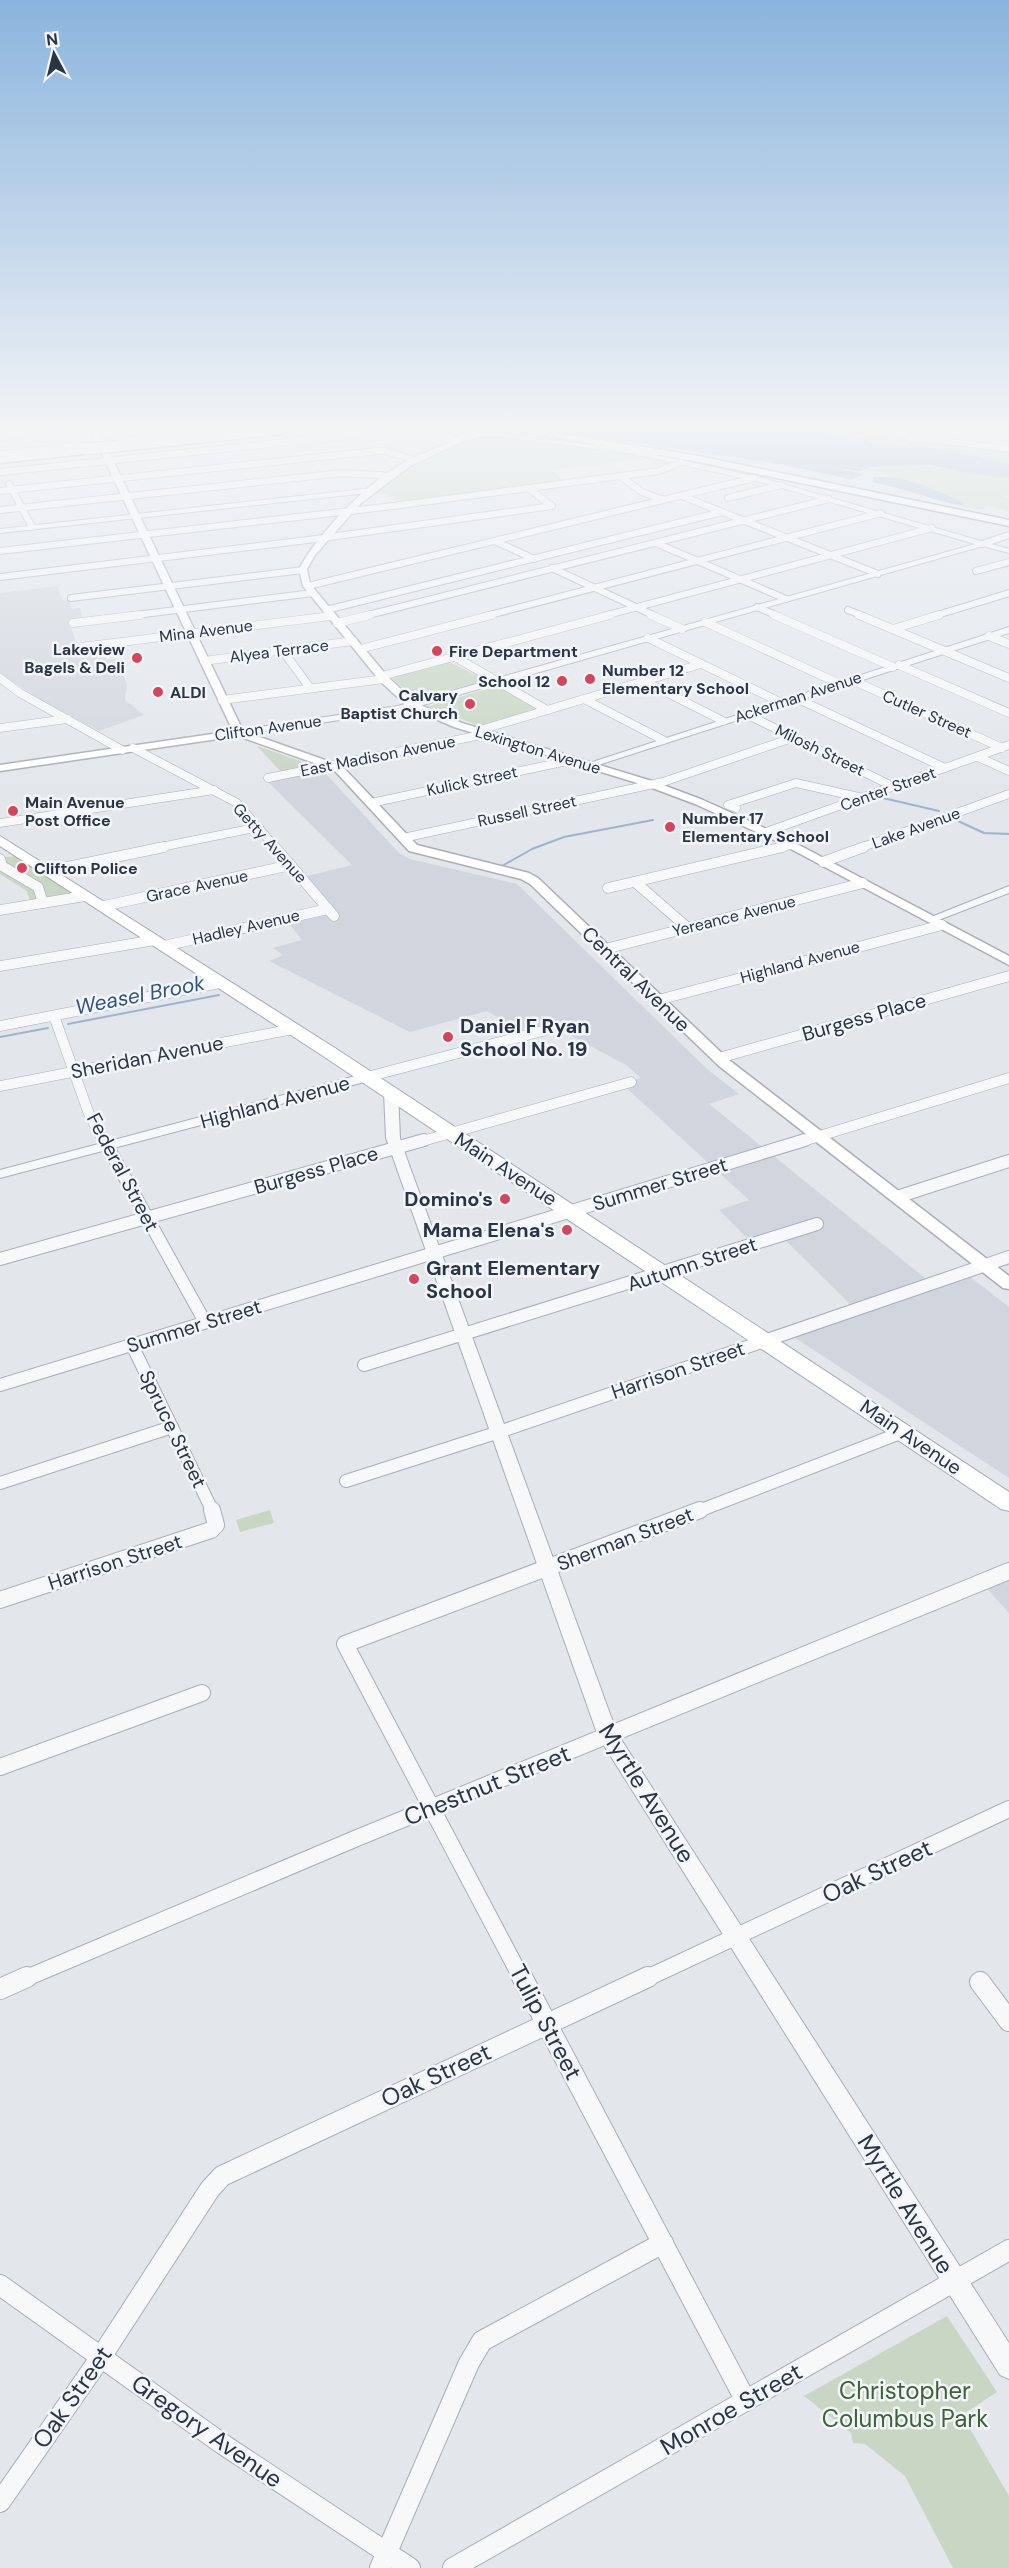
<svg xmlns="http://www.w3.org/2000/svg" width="1009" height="2568" font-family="'DM Sans',sans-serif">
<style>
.built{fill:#d1d6de}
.green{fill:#c9d6c4}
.water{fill:#9db4cd}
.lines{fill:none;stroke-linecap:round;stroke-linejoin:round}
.stream{stroke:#9db4cd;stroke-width:2}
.minor-far5-casing{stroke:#a8aeb7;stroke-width:8}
.minor-far4-casing{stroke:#a8aeb7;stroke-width:9}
.minor-far3-casing{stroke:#a8aeb7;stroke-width:11}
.minor-far2-casing{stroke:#a8aeb7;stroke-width:14}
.minor-far1-casing{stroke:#a8aeb7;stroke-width:18}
.minor-casing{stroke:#a8aeb7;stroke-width:22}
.tertiary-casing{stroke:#a8aeb7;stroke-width:2}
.secondary-casing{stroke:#a8aeb7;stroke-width:3}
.primary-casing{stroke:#a2abb8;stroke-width:2}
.motorway-casing{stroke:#8a94a3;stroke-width:3}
.minor-far5{stroke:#f6f8fa;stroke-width:6}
.minor-far4{stroke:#f6f8fa;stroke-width:8}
.minor-far3{stroke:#f6f8fa;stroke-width:10}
.minor-far2{stroke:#f6f8fa;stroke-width:12}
.minor-far1{stroke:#f6f8fa;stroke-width:16}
.minor{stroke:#f6f8fa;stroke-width:20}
.tertiary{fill:#f6f8fa;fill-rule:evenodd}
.secondary{fill:#fff;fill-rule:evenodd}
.primary{fill:#fff;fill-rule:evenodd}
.motorway{fill:#fff;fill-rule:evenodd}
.motorway-bridge-casing{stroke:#8a94a3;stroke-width:13;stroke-linecap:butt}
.motorway-bridge{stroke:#fff;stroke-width:11}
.poi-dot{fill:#d4455b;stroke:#f3f6f9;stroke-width:2}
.labels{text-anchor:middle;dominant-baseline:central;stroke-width:5;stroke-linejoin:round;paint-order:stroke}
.far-street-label{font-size:16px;fill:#2a3445;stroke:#f3f6f9}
.far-poi-label{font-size:16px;font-weight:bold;fill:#2a3445;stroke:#f3f6f9;text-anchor:start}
.street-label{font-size:20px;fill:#2a3445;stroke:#f3f6f9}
.poi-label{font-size:20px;font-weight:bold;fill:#2a3445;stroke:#f3f6f9;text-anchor:start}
.water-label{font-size:21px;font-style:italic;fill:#32537b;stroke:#f3f6f9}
.near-street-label{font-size:24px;fill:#2a3445;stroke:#f3f6f9}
.near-park-label{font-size:24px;fill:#3f6137;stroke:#f3f6f9}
</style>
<rect width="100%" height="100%" fill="#e3e7ec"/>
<g class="built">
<polygon points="57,586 63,600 69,600 72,609 80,608 83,620 69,622 79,651 102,648 106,659 117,659 127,684 125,700 144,715 99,731 43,701 0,674 0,593"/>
<polygon points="315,770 327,775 400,854 410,859 517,884 707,1069 739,1094 709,1104 930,1282 963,1271 1009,1307 1009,1478 786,1332 855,1309 781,1236 753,1244 719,1210 749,1200 622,1084 641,1078 626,1065 555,1027 513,1038 517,1029 487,1011 410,1032 269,961 283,955 273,948 302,940 285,918 328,908 303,877 352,865 264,778"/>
<polygon points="1009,1568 1009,1613 979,1580"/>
</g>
<g class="green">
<path d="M794 431H856L1009 449V464C986 461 967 452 944 451L942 449 886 445 838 435Z"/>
<polygon points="492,435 638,454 671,461 659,467 647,459 551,470 563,480 398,502 389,495 376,493 410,465 481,436"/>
<polygon points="916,465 1009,478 1009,494 1005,497 1009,498 1009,511 987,506 982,510 961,506 965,503 934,489 888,478 887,474 863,469"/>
<polygon points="449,662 485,679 484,681 415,699 393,679 394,676"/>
<polygon points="498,686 537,709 479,726 429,706"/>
<polygon points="257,746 315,766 281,772"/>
<polygon points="22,855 85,896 31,905 27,891 0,874 0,858"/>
<polygon points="270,1510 274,1523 240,1532 236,1520"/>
<polygon points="947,2316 997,2392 962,2415 1009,2496 1009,2568 953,2568 905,2476 865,2444 853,2443 851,2433 804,2396"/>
</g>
<g class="water">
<polygon points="552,431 823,433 865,440 872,443 942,449 1009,464 1009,478 968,473 930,465 873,467 859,471 831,467 862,474 858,477 850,479 774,463"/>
<path d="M874 477C905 474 938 491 965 503L961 506C931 499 903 488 872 482Z"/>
</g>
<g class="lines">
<g class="stream">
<polyline points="883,798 939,811"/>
<polyline points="956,820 984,833 1009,834"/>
<polyline points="502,866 532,849 564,837 653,820"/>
<polyline points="68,1024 219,995"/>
<polyline points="0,1037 48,1028"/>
</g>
<defs>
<g id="minor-far5">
<polyline points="410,431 459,441"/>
<polyline points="0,437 59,431"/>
<polyline points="910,439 961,431"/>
<polyline points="0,454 227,431"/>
<polyline points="0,472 394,431"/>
<polyline points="620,476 642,492 664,500"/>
<polyline points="9,484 32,527"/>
<polyline points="0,491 377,451 385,451 415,460"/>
<polyline points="682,496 878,574"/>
<polyline points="728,498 781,485"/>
<polyline points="0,510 343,473 392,476"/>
<polyline points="495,541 534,559"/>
<polyline points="656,543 786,599"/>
<polyline points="982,544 1009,535"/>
<polyline points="0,551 385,507 659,471 681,462"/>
<polyline points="552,568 655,616"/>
<polyline points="976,571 1009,562"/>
<polyline points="0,577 316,539 552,506 528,488"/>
<polyline points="308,586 754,478"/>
<polyline points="71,598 303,570"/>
<polyline points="757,607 778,616"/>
<polyline points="326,610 722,512"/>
<polyline points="848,610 863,616"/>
<polyline points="128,616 313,593"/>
<polyline points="364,616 829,499"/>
<polyline points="486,616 881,513"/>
<polyline points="604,616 932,528"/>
<polyline points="934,616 1009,593"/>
</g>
<g id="minor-far4">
<polyline points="651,615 682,629"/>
<polyline points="774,615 893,667"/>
<polyline points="859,615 1009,678"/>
<polyline points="705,622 840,684"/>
<polyline points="73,623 140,615"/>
<polyline points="337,623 370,615"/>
<polyline points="893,629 939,615"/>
<polyline points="989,636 1009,644"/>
<polyline points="648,638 780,702"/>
<polyline points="81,647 331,616"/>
<polyline points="360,649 492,615"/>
<polyline points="283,651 310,688"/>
<polyline points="455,657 547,710"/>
<polyline points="204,661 353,641"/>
<polyline points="899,665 1009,713"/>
<polyline points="382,676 610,615"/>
<polyline points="0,678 20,693 122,750"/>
<polyline points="852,680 1002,748"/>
<polyline points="644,681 723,721"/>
<polyline points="796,698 945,768"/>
<polyline points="584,699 663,740"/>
<polyline points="222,700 384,679"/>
<polyline points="746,714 894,787"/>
<polyline points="0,728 67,719"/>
<polyline points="477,731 701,664"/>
<polyline points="133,748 237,803 276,848"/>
<polyline points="978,757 1009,771"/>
<polyline points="268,778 486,734"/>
<polyline points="371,803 572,760"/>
<polyline points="736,808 728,805 796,783 863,798"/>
<polyline points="0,823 214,790"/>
<polyline points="766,832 1009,745"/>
<polyline points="403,838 663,782 795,737"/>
<polyline points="156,848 259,827"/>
<polyline points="777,848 791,845"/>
<polyline points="860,848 1009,794"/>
</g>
<g id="minor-far3">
<polyline points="275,847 334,916"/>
<polyline points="0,859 2,866 38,887 43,903"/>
<polyline points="823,862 864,847"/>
<polyline points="48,871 164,847"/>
<polyline points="635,882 688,928"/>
<polyline points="608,888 783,847"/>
<polyline points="104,906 291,865"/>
<polyline points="0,910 85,896"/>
<polyline points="164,946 328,909"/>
<polyline points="605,949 863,883"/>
<polyline points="0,966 155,940"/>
<polyline points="658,1000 942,925"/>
<polyline points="54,1016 89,1114 104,1142"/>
<polyline points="0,1026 220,983"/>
<polyline points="719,1058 1009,976"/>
<polyline points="367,1077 550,1029"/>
<polyline points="0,1086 293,1029"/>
<polyline points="419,1142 631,1082"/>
<polyline points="800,1142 1009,1078"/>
</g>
<g id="minor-far2">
<polyline points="104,1140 205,1322"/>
<polyline points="897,1197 1009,1161"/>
<polyline points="0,1259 424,1140"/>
<polyline points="132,1345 213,1512"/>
<polyline points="364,1365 817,1224"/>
<polyline points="0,1385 805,1140"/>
<polyline points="346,1481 499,1432 1009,1257"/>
<polyline points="0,1483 172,1427"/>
<polyline points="696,1512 903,1432"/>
</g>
<g id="minor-far1">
<polyline points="0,1600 211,1530 216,1525 212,1510"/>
<polyline points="0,1767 202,1693"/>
<polyline points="24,1979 357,1838 1009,1571"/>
<polyline points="522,1979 345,1644 700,1510"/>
<polyline points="645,1979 1009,1809"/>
</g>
<g id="minor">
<polyline points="522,1977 746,2401"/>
<polyline points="980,1982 1009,2021"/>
<polyline points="0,1989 27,1977"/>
<polyline points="0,2285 224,2445 410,2568"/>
<polyline points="0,2502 101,2357 210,2189 222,2176 648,1977"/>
<polyline points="380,2568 469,2363 482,2341 663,2243"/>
<polyline points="453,2568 1009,2250"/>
</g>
<g id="tertiary">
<polygon points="483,432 629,449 762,478 1009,549 1009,553 983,546 402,711 236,735 236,731 239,730 398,706 975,544 761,482 629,453 496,436 483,436 459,443 456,441"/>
<polygon points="373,488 376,492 0,533 0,529"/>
<polygon points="1009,627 1009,633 592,767 583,765"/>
<polygon points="1009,886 1009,893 936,921 928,921 926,919"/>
<polygon points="367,1073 372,1074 374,1077 372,1080 0,1178 0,1170"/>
<polygon points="391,1089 398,1093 400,1138 407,1159 617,1733 1009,2343 1009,2379 1000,2375 598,1736 386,1138 384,1093"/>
</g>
<g id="secondary">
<polygon points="91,431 99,431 243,731 342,766 417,845 529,873 538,878 729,1060 1009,1276 1009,1289 1003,1288 719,1066 530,884 521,879 409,851 334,770 238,736 0,771 0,765 233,731"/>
<path d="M456 439 463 441 410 466 361 503 315 555 307 569 310 584 388 677 416 703 462 723 655 782 703 800 782 836 1009 956V965L774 840 695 804 647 786 454 727 408 707 380 681 303 586 299 569C319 532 368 482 405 462 422 453 440 447 456 439Z"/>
</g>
<g id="primary">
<polygon points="852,431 882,431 1009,446 1009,452"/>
<polygon points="0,836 335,1048 1009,1492 1009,1511 1001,1509 323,1056 0,846"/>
</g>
<g id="motorway">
<polygon points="249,431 288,431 283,434 119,451 114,448 119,445"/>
<polygon points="423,431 440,431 458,437 467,431 479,431 459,444"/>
<polygon points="518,431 545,431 699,456 1009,520 1009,526 699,462"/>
<polygon points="89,448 94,451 93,453 0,463 0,457"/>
</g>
</defs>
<use href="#minor-far5" class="minor-far5-casing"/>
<use href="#minor-far4" class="minor-far4-casing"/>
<use href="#minor-far3" class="minor-far3-casing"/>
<use href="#minor-far2" class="minor-far2-casing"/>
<use href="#minor-far1" class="minor-far1-casing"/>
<use href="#minor" class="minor-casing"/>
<use href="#tertiary" class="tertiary-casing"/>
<use href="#secondary" class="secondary-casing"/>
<use href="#primary" class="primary-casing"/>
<use href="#motorway" class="motorway-casing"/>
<use href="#minor-far5" class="minor-far5"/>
<use href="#minor-far4" class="minor-far4"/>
<use href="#minor-far3" class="minor-far3"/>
<use href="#minor-far2" class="minor-far2"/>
<use href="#minor-far1" class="minor-far1"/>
<use href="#minor" class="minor"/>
<use href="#tertiary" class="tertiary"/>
<use href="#secondary" class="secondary"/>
<use href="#primary" class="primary"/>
<use href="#motorway" class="motorway"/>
<defs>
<polyline id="motorway-bridge" points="87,449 118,446"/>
</defs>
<use href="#motorway-bridge" class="motorway-bridge-casing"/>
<use href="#motorway-bridge" class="motorway-bridge"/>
</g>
<linearGradient id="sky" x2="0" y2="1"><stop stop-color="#8ab4dd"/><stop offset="0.54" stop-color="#f2f4f6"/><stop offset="1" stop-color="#f2f4f6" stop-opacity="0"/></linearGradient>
<rect width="1009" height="791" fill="url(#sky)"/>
<g class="poi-dot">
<circle cx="437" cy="651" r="6"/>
<circle cx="137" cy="658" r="6"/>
<circle cx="590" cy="679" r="6"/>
<circle cx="562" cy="681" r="6"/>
<circle cx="158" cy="692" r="6"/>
<circle cx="470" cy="704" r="6"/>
<circle cx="13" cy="811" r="6"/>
<circle cx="670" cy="827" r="6"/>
<circle cx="22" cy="868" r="6"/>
<circle cx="448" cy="1037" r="6"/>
<circle cx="505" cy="1199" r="6"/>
<circle cx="567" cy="1230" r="6"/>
<circle cx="414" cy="1279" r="6"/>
</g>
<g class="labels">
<g class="far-street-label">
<text transform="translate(206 631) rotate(-7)">Mina Avenue</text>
<text transform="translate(279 651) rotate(-7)">Alyea Terrace</text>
<text transform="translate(798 697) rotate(-18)">Ackerman Avenue</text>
<text transform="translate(927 714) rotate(24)">Cutler Street</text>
<text transform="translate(268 728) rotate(-8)">Clifton Avenue</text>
<text transform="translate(538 750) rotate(17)">Lexington Avenue</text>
<text transform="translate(820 750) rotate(26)">Milosh Street</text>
<text transform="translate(378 756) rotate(-11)">East Madison Avenue</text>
<text transform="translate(472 781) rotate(-12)">Kulick Street</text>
<text transform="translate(888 789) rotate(-20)">Center Street</text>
<text transform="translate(527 811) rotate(-12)">Russell Street</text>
<text transform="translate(916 828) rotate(-20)">Lake Avenue</text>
<text transform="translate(270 843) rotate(48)">Getty Avenue</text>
<text transform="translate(197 886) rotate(-12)">Grace Avenue</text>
<text transform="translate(734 916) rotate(-14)">Yereance Avenue</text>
<text transform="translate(246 927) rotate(-13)">Hadley Avenue</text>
<text transform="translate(800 962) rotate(-15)">Highland Avenue</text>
</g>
<g class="far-poi-label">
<text x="125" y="649" text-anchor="end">Lakeview<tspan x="125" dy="18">Bagels &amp; Deli</tspan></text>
<text x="449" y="651">Fire Department</text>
<text x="602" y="670">Number 12<tspan x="602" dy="18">Elementary School</tspan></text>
<text x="550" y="681" text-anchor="end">School 12</text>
<text x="170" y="692">ALDI</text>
<text x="458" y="695" text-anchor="end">Calvary<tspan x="458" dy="18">Baptist Church</tspan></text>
<text x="25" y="802">Main Avenue<tspan x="25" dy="18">Post Office</tspan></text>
<text x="682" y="818">Number 17<tspan x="682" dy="18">Elementary School</tspan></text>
<text x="34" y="868">Clifton Police</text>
</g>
<g class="street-label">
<text transform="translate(636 979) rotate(44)">Central Avenue</text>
<text transform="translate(864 1017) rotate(-16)">Burgess Place</text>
<text transform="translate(147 1057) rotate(-11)">Sheridan Avenue</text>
<text transform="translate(275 1102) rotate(-15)">Highland Avenue</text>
<text transform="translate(506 1169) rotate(33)">Main Avenue</text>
<text transform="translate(316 1170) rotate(-16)">Burgess Place</text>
<text transform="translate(123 1172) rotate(62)">Federal Street</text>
<text transform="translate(660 1184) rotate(-17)">Summer Street</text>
<text transform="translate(692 1264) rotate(-18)">Autumn Street</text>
<text transform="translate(194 1326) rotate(-17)">Summer Street</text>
<text transform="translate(678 1370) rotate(-19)">Harrison Street</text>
<text transform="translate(173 1429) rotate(64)">Spruce Street</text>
<text transform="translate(911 1437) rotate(34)">Main Avenue</text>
<text transform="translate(625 1539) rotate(-21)">Sherman Street</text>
<text transform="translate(115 1562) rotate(-18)">Harrison Street</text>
</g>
<g class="poi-label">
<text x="460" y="1026">Daniel F Ryan<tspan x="460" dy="23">School No. 19</tspan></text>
<text x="493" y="1199" text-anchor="end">Domino's</text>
<text x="555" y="1230" text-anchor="end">Mama Elena's</text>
<text x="426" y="1268">Grant Elementary<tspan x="426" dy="23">School</tspan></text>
</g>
<g class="water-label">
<text transform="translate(140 995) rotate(-11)">Weasel Brook</text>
</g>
<g class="near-street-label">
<text transform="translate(487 1785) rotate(-22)">Chestnut Street</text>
<text transform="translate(647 1793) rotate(58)">Myrtle Avenue</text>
<text transform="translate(877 1871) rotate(-25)">Oak Street</text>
<text transform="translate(546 2022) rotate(62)">Tulip Street</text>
<text transform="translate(436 2075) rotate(-25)">Oak Street</text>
<text transform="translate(906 2204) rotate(58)">Myrtle Avenue</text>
<text transform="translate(72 2397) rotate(-55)">Oak Street</text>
<text transform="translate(731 2409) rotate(-30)">Monroe Street</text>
<text transform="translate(207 2431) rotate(35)">Gregory Avenue</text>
</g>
<g class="near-park-label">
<text x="905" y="2390">Christopher<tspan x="905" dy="28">Columbus Park</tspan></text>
</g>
</g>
<g transform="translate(54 54) rotate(353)" stroke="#f3f6f9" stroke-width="4.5" paint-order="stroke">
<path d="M0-4.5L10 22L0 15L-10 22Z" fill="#2a3445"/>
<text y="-9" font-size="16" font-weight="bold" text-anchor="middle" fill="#2a3445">N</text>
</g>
</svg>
